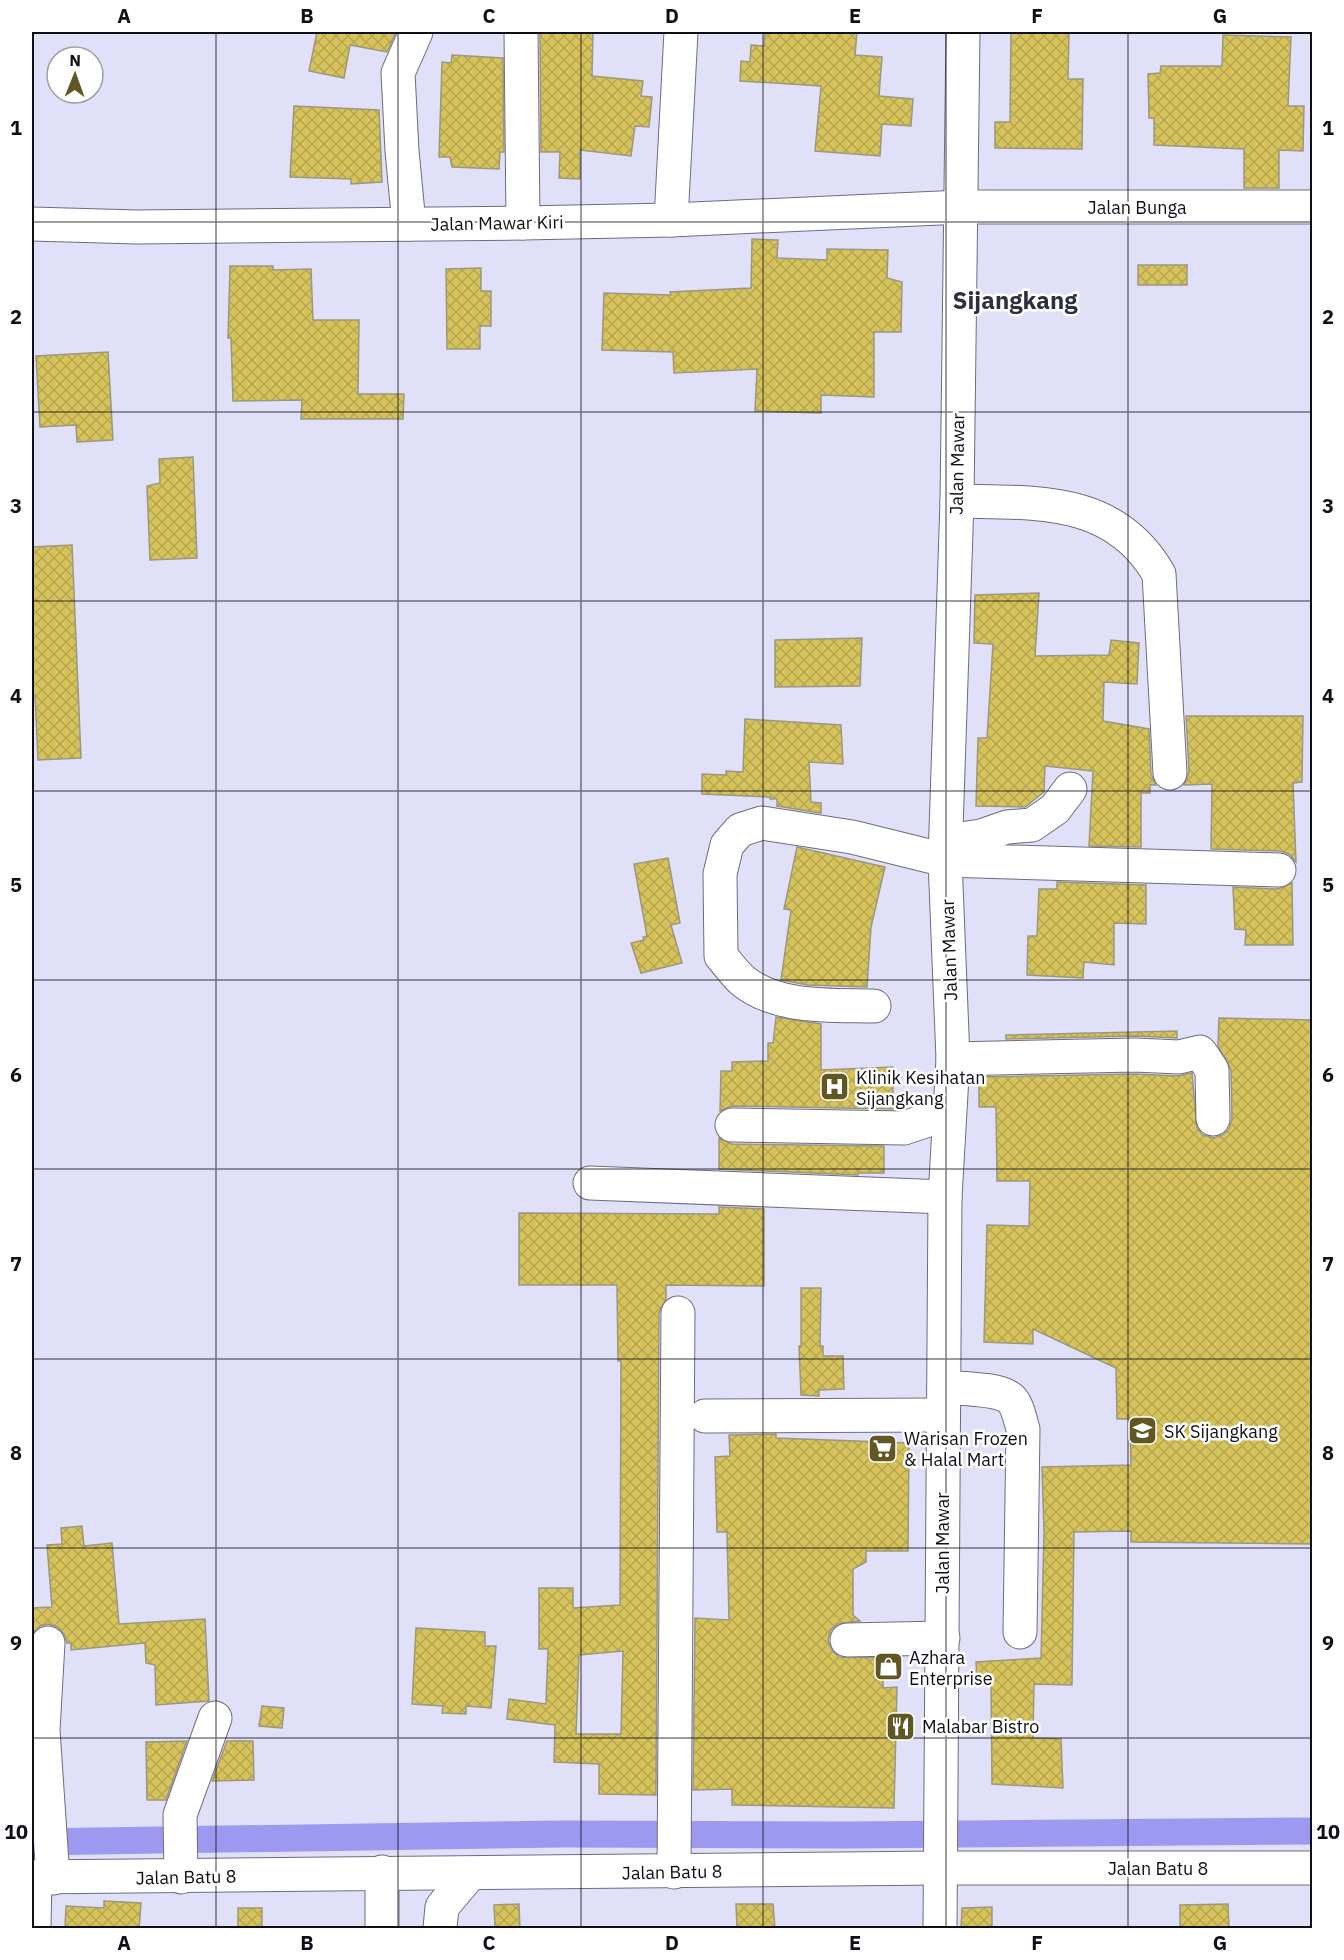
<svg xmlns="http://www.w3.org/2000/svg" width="1344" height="1960" font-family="'IBM Plex Sans',sans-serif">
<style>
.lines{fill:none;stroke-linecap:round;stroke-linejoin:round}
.canal{stroke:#9e99f0;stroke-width:27}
.building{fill:url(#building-cross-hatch);stroke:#9b9780;stroke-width:1.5;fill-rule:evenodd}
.minor-casing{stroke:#6c6c81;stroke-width:35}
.minor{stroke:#fff;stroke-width:33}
.grid{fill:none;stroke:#0f0f17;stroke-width:1.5;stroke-opacity:0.55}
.labels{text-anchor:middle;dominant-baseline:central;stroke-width:5;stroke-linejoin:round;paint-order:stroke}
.street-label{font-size:18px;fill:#0f0f17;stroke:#fff}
.poi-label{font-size:18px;fill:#0f0f17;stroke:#fff;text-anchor:start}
.district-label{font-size:24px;font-weight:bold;fill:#302f42;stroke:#fff}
.neatline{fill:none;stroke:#0f0f17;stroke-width:2}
.grid-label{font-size:20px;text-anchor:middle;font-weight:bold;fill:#0f0f17}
</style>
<defs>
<pattern id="building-cross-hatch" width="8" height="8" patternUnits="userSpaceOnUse" patternTransform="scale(1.5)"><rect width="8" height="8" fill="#d6c35c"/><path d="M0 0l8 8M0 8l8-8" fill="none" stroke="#b6a64f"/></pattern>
</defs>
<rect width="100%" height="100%" fill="#e0e1f9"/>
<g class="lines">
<polyline class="canal" points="32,1842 562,1834 850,1835 1312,1831"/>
</g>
<g class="building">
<polygon points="317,32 396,32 387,52 350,45 344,78 309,71"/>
<polygon points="540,32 593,32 592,76 643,81 641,96 652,97 649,127 635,126 631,156 580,150 580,179 559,178 560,152 541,152"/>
<polygon points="765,32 857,32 855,55 882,57 879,96 913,99 911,126 882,124 880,156 815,151 821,86 740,81 741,61 750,62 751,45 764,46"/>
<polygon points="1011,32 1069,32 1068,79 1083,79 1082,149 995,148 995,122 1010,122"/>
<polygon points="1223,35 1291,37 1288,106 1304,106 1303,151 1279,150 1279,188 1244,188 1244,149 1154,145 1154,118 1149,118 1148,74 1160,73 1161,66 1222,66"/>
<polygon points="452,55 503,58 504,152 500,152 499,169 452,167 450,157 439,157 442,62 451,63"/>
<polygon points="294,106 379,110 382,182 351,184 351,179 290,177"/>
<polygon points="752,239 778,240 777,258 827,260 827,249 888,250 887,278 902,282 901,332 874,332 874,397 821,395 821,413 755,411 757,369 674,373 673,352 602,350 604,293 671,295 670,292 751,288"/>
<rect x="1138" y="265" width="49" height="20"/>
<polygon points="230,266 273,266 273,270 311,269 313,320 359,320 358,394 404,394 403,419 301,419 302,400 233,401 231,338 228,338"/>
<polygon points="481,268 481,291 491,291 491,326 480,326 480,349 447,349 446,269"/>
<polygon points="108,352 113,440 77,442 76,425 40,427 36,356"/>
<polygon points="193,457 197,558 150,560 147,486 160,483 159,459"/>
<polygon points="72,545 81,758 38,760 35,696 32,696 32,547"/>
<polygon points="1039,593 1035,656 1109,655 1111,640 1139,643 1137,684 1104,682 1103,721 1149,729 1151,774 1156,785 1150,785 1150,793 1141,793 1141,847 1089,846 1093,771 1045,766 1044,792 1025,807 976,806 978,738 987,738 993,644 974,643 975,595"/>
<polygon points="862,638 860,686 775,687 775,640"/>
<polygon points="1186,716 1303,716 1302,782 1293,783 1296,862 1289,854 1280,851 1211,849 1212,784 1184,785 1189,772"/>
<polygon points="745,719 841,725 843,764 809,762 811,802 821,803 821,813 777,806 777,799 770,799 770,797 702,794 702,774 726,775 726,771 743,772"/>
<polygon points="797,847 885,867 871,927 867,987 808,985 781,980 791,910 784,909"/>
<polygon points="668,858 680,923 671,925 682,963 641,973 631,943 644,940 643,937 647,936 634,864"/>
<polygon points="1057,882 1146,885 1146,924 1114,923 1114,965 1084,962 1083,978 1027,975 1028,936 1037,936 1039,889 1057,889"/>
<polygon points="1292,883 1293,945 1245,945 1246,930 1235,929 1233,887 1278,889"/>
<polygon points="776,1017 821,1024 821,1070 893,1067 893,1109 732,1106 720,1111 721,1071 732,1071 732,1062 768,1061 768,1043 773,1043"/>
<polygon points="1219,1018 1312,1020 1312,1544 1131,1542 1131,1531 1074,1532 1072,1685 1034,1684 1033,1738 1061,1739 1063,1788 992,1784 991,1680 977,1681 976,1662 1041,1658 1044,1532 1042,1467 1131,1465 1130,1419 1117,1419 1116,1368 1033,1329 1033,1344 984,1342 987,1225 1029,1226 1030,1181 997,1181 996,1107 979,1107 979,1077 1135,1074 1178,1076 1192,1073 1197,1128 1203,1135 1214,1138 1222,1135 1229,1129 1232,1119 1231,1070 1218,1046"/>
<polygon points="1177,1031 1177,1038 1135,1036 1006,1039 1006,1035"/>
<polygon points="719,1138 732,1144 884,1146 884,1173 858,1173 858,1175 719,1169"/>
<path d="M719 1207 764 1209V1286L666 1285V1299L659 1313 656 1795 599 1794V1764L554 1762 555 1725 507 1719 509 1699 546 1704 548 1649H539V1588H573V1608L620 1605 621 1361H618L617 1285H519V1213L719 1214ZM623 1651 621 1734H576L579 1655Z"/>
<polygon points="801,1288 821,1288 820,1346 823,1346 823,1356 843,1356 844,1389 819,1390 819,1396 801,1395 799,1346 801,1346"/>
<polygon points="776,1434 776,1438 909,1443 908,1551 866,1551 866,1562 853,1569 853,1615 860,1621 838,1624 831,1630 828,1640 831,1649 839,1657 883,1658 883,1688 897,1687 894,1808 732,1805 732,1789 693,1790 695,1618 729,1620 727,1532 717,1532 715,1457 730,1456 729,1435"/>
<polygon points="82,1526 84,1546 112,1543 119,1624 205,1619 209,1701 156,1705 155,1665 146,1663 145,1643 71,1650 71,1643 67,1643 64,1634 58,1627 48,1624 40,1626 32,1635 32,1608 52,1607 47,1545 62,1544 61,1528"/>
<polygon points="416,1628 485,1632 485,1646 496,1646 491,1708 466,1706 466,1714 442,1713 443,1706 412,1704"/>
<polygon points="262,1706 284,1708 282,1728 259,1726"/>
<polygon points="187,1741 166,1800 147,1800 146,1742"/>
<polygon points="227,1741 253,1741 254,1780 212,1781"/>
<polygon points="104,1901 141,1903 139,1929 65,1929 66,1906 104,1908"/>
<polygon points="519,1904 520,1929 495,1929 494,1905"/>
<polygon points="736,1904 773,1904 775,1929 737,1929"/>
<polygon points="1228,1904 1229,1929 1180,1929 1180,1905"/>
<polygon points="992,1907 992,1929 961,1929 962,1908"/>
<rect x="238" y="1908" width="24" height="21"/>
</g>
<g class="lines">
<defs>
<g id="minor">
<polyline points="521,32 523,223"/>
<polyline points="671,220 681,32"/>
<polyline points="32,224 137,227 523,223 671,220 962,207 1312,207"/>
<polyline points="409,224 402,151 398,73 416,32"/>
<path d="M957 501C1036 503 1114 496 1159 574L1170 773"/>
<polyline points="946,841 981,836 1007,827 1032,825 1055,809 1070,789"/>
<path d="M874 1006C831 1005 778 1009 743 981 735 974 728 964 721 956L720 874 727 845 740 830 762 823 852 837 945 860 1279 870"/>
<polyline points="953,1059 1135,1055 1179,1057 1200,1052 1212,1070 1213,1119"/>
<polyline points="732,1125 904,1128 949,1113"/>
<polyline points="590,1183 945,1197"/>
<path d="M944 1387C960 1389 997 1388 1010 1398 1018 1405 1020 1420 1023 1429L1020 1632"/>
<polyline points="705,1416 942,1415"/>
<polyline points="847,1640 943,1638"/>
<polyline points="48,1643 43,1730 53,1878"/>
<polyline points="382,1872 382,1928"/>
<polyline points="674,1872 678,1313"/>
<polyline points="32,1877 941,1868 1312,1868"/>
<polyline points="181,1877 180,1815 215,1718"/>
<polyline points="34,1928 35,1877"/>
<polyline points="440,1928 442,1907 469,1875"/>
<polyline points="940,1928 945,1197 953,1059 945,860 957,501 963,32"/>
</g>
</defs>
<use href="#minor" class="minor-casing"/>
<use href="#minor" class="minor"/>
</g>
<path class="grid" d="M216 32V1928M398 32V1928M581 32V1928M763 32V1928M946 32V1928M1128 32V1928M32 222H1312M32 412H1312M32 601H1312M32 791H1312M32 980H1312M32 1169H1312M32 1359H1312M32 1548H1312M32 1738H1312"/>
<defs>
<symbol id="hospital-square" viewBox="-11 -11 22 22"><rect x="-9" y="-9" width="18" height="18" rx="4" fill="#605723" stroke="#fff"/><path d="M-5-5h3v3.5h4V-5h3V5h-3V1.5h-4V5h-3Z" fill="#fff"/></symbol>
<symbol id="school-square" viewBox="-11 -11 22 22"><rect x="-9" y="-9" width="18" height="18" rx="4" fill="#605723" stroke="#fff"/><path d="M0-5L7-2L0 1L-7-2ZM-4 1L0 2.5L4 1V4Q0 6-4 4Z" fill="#fff"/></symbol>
<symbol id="supermarket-square" viewBox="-11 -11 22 22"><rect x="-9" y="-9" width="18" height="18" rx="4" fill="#605723" stroke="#fff"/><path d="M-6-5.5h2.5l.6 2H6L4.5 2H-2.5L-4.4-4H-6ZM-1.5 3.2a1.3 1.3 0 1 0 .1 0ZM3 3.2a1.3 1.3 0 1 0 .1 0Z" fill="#fff"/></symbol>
<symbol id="shop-square" viewBox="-11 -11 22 22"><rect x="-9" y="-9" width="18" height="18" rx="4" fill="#605723" stroke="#fff"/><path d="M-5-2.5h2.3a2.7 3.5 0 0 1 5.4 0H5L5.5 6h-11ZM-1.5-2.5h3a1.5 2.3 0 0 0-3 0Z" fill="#fff"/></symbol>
<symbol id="restaurant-square" viewBox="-11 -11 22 22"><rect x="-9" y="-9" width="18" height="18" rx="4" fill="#605723" stroke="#fff"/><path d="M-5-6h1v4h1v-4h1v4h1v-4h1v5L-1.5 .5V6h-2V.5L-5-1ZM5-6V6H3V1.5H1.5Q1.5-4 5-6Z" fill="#fff"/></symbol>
</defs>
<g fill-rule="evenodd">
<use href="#hospital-square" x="818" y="1070" width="33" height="33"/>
<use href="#school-square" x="1126" y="1414" width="33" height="33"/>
<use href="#supermarket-square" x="866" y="1432" width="33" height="33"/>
<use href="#shop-square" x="872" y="1650" width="33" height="33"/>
<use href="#restaurant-square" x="884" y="1710" width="33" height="33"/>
</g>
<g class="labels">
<g class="street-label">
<text x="1137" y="207">Jalan Bunga</text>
<text transform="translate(497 223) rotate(-1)">Jalan Mawar Kiri</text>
<text transform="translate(957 464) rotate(-89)">Jalan Mawar</text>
<text transform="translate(949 950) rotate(-92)">Jalan Mawar</text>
<text transform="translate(942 1543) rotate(-90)">Jalan Mawar</text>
<text x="1158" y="1868">Jalan Batu 8</text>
<text transform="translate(672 1872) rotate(-1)">Jalan Batu 8</text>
<text transform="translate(186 1877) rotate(-1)">Jalan Batu 8</text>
</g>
<g class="poi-label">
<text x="856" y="1077">Klinik Kesihatan<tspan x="856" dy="21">Sijangkang</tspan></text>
<text x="1164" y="1431">SK Sijangkang</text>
<text x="904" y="1438">Warisan Frozen<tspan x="904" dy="21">&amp; Halal Mart</tspan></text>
<text x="909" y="1657">Azhara<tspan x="909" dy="21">Enterprise</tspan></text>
<text x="922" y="1726">Malabar Bistro</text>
</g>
<g class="district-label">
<text x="1015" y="300">Sijangkang</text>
</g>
</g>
<rect width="1344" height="1960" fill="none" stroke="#ffffff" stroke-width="66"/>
<g transform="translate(75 75) rotate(1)"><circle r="28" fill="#ffffff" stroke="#9f9fa2" stroke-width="1.5"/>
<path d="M0-4.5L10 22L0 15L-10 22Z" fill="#605723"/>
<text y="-9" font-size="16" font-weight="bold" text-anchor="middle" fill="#0f0f17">N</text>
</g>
<rect x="33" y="33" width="1278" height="1894" class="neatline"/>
<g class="grid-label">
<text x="124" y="23">A</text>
<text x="307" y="23">B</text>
<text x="489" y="23">C</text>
<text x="672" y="23">D</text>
<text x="855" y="23">E</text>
<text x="1037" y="23">F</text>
<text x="1220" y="23">G</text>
<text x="16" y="135">1</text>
<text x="1328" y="135">1</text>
<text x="16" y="324">2</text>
<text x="1328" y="324">2</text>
<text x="16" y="513">3</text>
<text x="1328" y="513">3</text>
<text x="16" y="703">4</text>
<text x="1328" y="703">4</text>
<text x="16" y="892">5</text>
<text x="1328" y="892">5</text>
<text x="16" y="1082">6</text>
<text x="1328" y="1082">6</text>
<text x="16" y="1271">7</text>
<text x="1328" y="1271">7</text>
<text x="16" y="1460">8</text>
<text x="1328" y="1460">8</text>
<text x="16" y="1650">9</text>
<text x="1328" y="1650">9</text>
<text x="16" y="1839">10</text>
<text x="1328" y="1839">10</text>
<text x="124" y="1950">A</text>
<text x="307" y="1950">B</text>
<text x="489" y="1950">C</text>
<text x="672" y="1950">D</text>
<text x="855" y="1950">E</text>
<text x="1037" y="1950">F</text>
<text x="1220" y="1950">G</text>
</g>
</svg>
